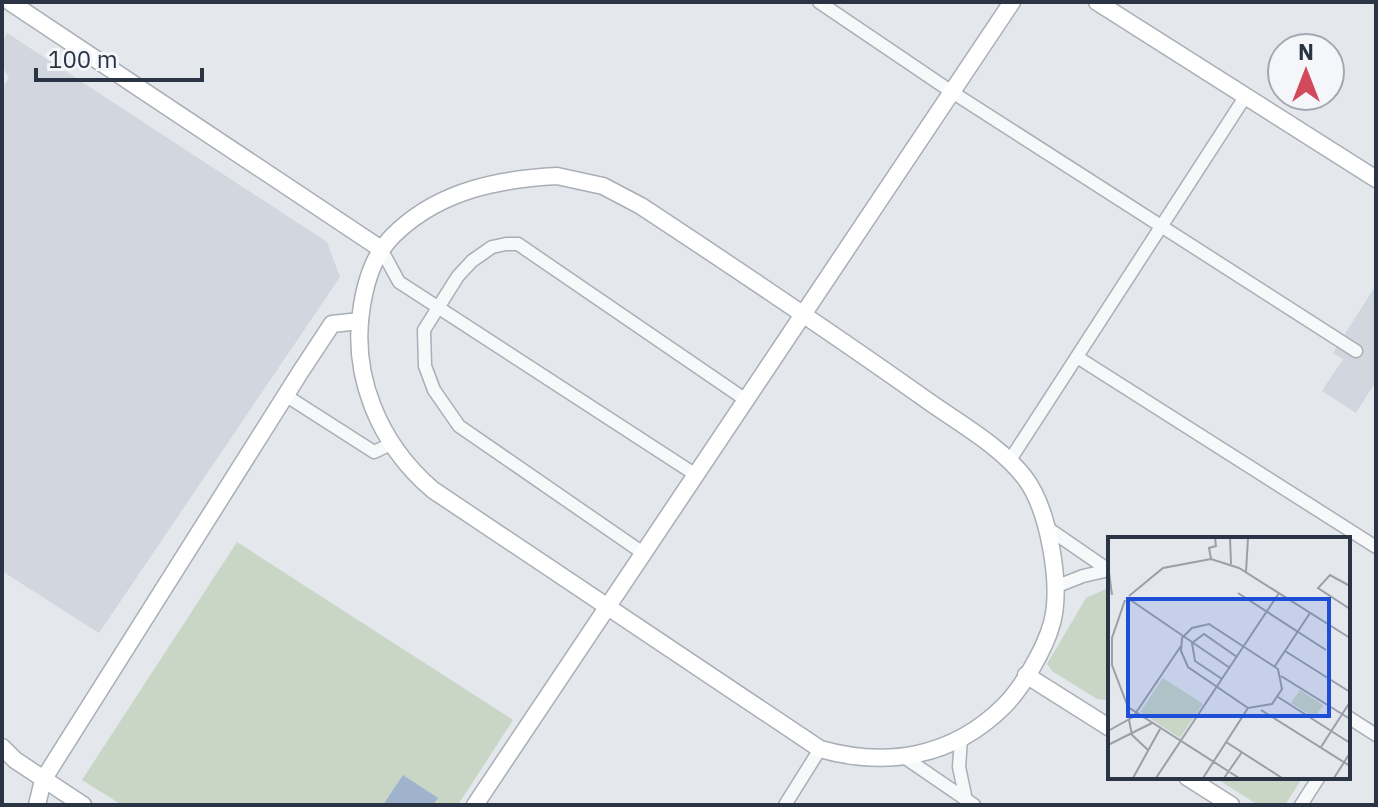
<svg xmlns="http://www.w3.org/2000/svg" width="1378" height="807" font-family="'IBM Plex Sans',sans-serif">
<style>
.built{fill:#d2d6de}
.green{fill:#c9d6c5}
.water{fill:#9fb4cc}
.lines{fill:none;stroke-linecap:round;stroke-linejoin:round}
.street-casing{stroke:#a9aeb7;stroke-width:15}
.secondary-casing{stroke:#a9aeb7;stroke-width:19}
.street{stroke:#f7f8fa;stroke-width:12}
.secondary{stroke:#fff;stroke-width:16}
.inset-road{fill:none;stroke:#9a9fa9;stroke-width:2}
.view{fill:#1d4ed8;fill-opacity:0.15;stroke:#1d4ed8;stroke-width:4}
.inset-edge{fill:none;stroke:#2b3445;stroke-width:4}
</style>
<rect width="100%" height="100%" fill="#e4e7ec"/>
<g class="built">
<polygon points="7,33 327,242 340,277 99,633 2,571 2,88 9,78 2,66 2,43"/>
<polygon points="1376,285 1376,381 1356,413 1322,391 1343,359 1333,353"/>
</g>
<g class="green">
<polygon points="237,542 513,720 458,805 122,805 82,780"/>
<polygon points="1110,587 1110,692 1105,700 1097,699 1052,671 1047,664 1086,598"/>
<polygon points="1214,777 1303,777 1285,805 1258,805"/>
</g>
<polygon class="water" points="403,775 438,798 433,805 383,805"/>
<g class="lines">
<defs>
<g id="street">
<polyline points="819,2 952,92 1356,351"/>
<polyline points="381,249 399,282 696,475"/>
<polyline points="1077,357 1376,547"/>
<polyline points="285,395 374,452 393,443"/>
<polyline points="1010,460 1245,97"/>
<polyline points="1046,527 1110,571"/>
<polyline points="643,553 459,426 434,390 425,366 424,330 458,276 472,261 492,247 506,244 518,244 746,400"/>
<polyline points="1055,587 1083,576 1109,570"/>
<polyline points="1348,717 1376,735"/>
<polyline points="961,739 959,767 966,800"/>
<polyline points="904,757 974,805"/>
<polyline points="785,805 820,749"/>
<polyline points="1301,805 1319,777"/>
</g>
<g id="secondary">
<polyline points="10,2 381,249"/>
<polyline points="1097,2 1376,179"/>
<path d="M557 176 603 186 641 206C735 268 829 331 921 396 955 421 999 444 1025 478 1049 510 1062 585 1052 623 1045 649 1022 688 1004 706 953 757 887 768 820 749L433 490C379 444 350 375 362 305 367 275 376 250 399 230 443 190 500 179 557 176Z"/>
<polyline points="1026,675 1110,728"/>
<polyline points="2,747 15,760 83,805"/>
<polyline points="1187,777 1231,805"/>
<polyline points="37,805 43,780 301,371 332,324 360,321"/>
<polyline points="475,805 1012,2"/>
</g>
</defs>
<use href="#street" class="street-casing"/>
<use href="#secondary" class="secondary-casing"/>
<use href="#street" class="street"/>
<use href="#secondary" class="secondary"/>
</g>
<g transform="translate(1108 537)">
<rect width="242" height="242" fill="#e4e7ec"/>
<path d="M55 141 95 167 72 201 32 175ZM192 153 215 168 206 181 183 166Z" fill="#c9d6c5"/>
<path class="inset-road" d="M122 1 123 27M103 22 101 11 108 9 107 1M0 28 4 58M138 35 140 1M242 49 222 38 210 51 242 72M130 56 218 113M21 59 55 31 103 22 131 31 242 101M21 62 122 131M17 63 4 101V128L20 170 131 241M101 87 170 132 174 152 164 167 140 171 80 130 73 114 74 101 84 91ZM177 114 242 155M167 129 202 76M173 139 242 182M114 142 87 124 84 106 96 97 129 120M170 160 242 206M153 173 242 229M21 183 24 198 40 213M0 194 25 180 73 109M118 205 174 241M0 208 44 186M213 210 242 165M25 241 52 192M48 241 171 56M95 241 140 171M116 241 134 215M226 241 242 216"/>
<path class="view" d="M20 62H221V179H20Z"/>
<rect width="242" height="242" class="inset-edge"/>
</g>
<rect width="1378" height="807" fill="none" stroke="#2b3445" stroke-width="8"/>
<g transform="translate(1306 72)"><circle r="38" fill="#f4f6f9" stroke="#a4a8b1" stroke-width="2"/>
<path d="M0-6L14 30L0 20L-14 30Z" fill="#d1495b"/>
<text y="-12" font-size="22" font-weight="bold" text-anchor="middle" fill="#2b3445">N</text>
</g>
<path d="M36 68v12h166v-12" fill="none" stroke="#2b3445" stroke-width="4"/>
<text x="48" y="68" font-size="24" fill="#2b3445" stroke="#f4f6f9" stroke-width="6" paint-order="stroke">100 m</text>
</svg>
